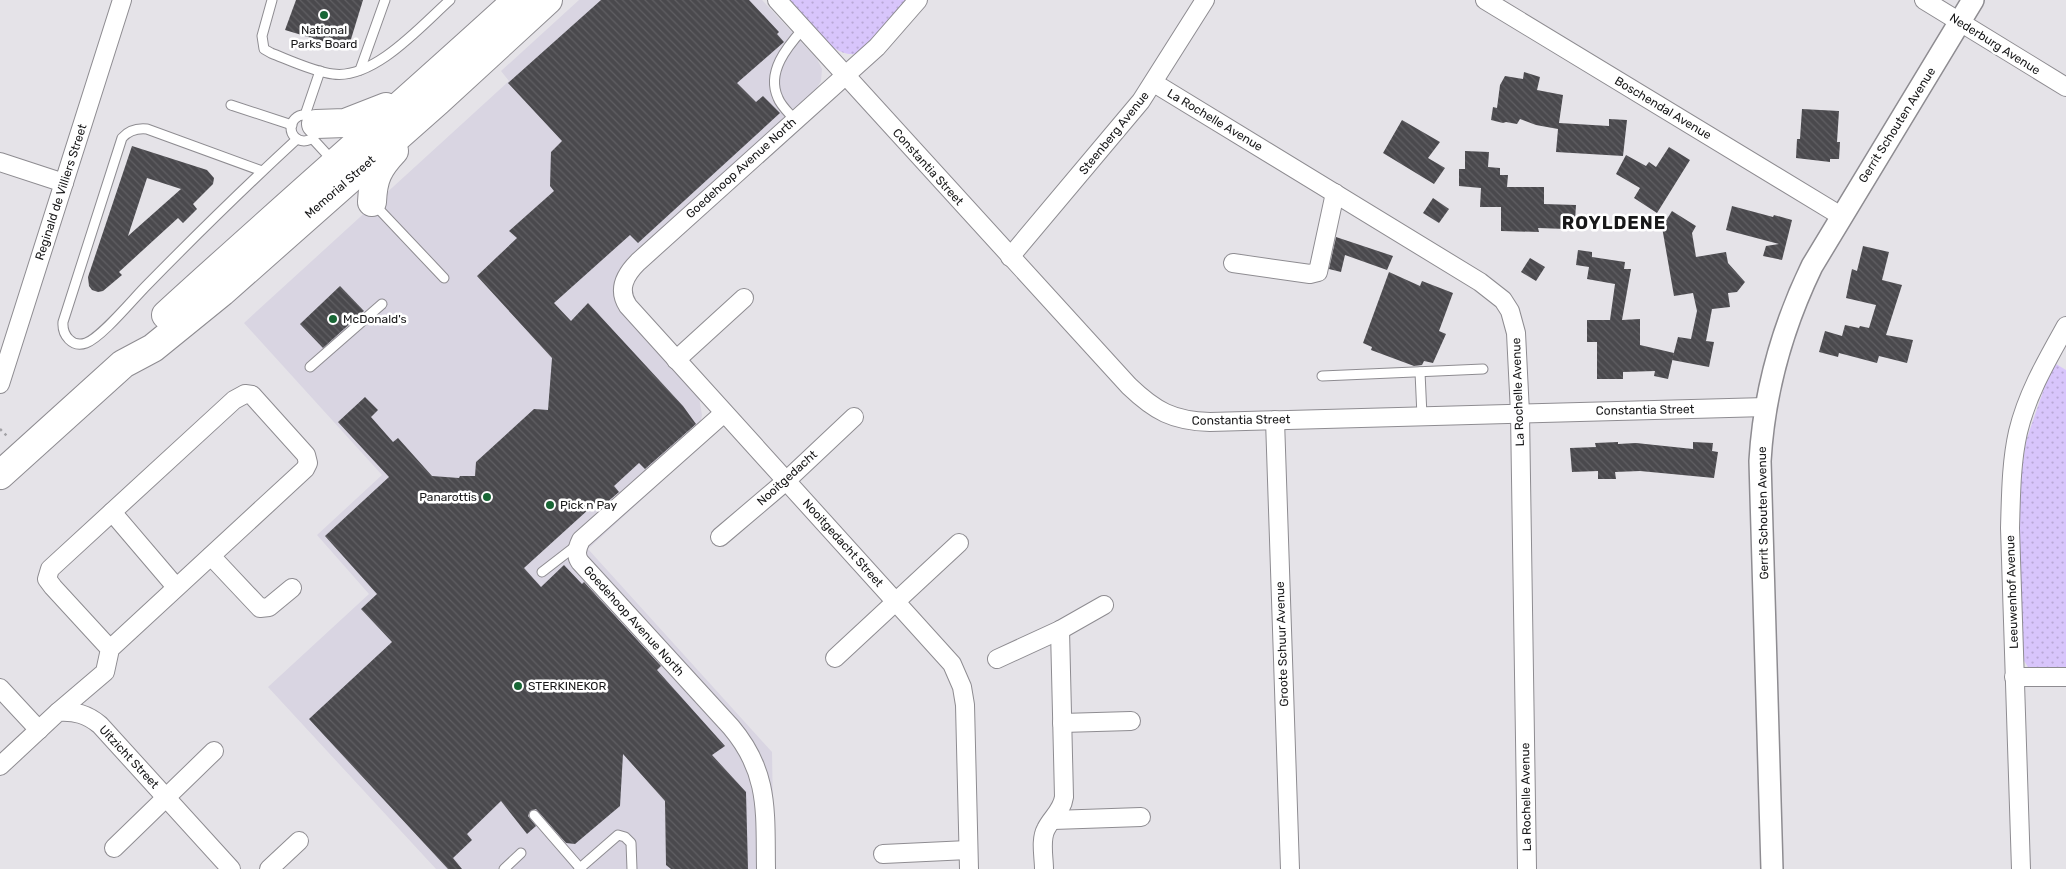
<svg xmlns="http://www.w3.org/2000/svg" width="2066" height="869" font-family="Rubik,sans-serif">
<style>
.built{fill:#d9d5e2}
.park{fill:url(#park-dots)}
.building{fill:url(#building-back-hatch);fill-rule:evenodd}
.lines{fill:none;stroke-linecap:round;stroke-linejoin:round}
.service-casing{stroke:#8e8c91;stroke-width:11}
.minor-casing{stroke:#8e8c91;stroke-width:20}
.tertiary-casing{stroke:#8e8c91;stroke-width:24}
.trunk-casing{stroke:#8e8c91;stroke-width:30}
.path{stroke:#a3a2a6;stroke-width:2.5;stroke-dasharray:2.5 4;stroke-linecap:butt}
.service{stroke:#fff;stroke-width:9}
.minor{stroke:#fff;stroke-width:18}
.tertiary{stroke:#fff;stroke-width:21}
.trunk{stroke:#fff;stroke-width:28}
.poi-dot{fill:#186635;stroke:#fff;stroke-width:2}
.labels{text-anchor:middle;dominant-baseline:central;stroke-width:5;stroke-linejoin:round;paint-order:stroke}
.poi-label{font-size:12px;fill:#171718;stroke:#fff;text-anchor:start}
.street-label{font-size:12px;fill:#171718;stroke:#fff}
.district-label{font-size:18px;font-weight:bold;letter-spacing:1px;fill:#171718;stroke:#fff}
</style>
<defs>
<pattern id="park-dots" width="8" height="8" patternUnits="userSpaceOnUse" patternTransform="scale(1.25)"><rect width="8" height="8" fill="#d8c5fb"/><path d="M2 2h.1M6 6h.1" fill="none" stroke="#b9a8d6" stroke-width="1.8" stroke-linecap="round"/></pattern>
<pattern id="building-back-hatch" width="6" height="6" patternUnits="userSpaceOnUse" patternTransform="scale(1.25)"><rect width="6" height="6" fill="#4a494d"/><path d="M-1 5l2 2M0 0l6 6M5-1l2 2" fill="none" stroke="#605f63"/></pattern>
</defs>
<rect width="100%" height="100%" fill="#e5e3e8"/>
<polygon class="built" points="579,0 762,0 817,59 822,69 821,81 816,89 639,251 621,269 616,278 614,287 616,303 620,310 699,397 702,415 700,425 710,437 588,549 772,752 774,869 436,869 268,687 369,594 317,535 382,475 244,323 509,81 501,71"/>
<g class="park">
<path d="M790 0H909C901 8 865 50 859 53 833 62 805 17 790 0Z"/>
<polygon points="2056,364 2066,370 2066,669 2037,669 2028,667 2023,659 2019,531 2020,484 2026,441 2047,380"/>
</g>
<g class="building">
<polygon points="296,0 363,0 348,49 285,30"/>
<polygon points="601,0 749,0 779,32 777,34 784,42 737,83 756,102 763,96 780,113 638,243 630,235 554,303 571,321 588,303 683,406 696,424 645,469 639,463 614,486 619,492 605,504 600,499 524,568 541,587 564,565 582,584 584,582 661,666 657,670 725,746 712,755 746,792 748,869 671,869 666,865 665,801 623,754 620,806 575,844 566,843 536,809 530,811 528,816 536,826 527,834 501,801 467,834 472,840 453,858 462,869 448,869 309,719 392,642 361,609 377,594 325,536 389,477 338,422 365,397 378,410 371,417 393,442 398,438 432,476 459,478 460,476 475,476 476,462 534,409 548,410 552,358 477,276 517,238 509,231 554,191 550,186 551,152 562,141 508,83"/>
<polygon points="1524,72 1540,77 1537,90 1563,95 1559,123 1609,126 1609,119 1627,120 1623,156 1556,152 1558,129 1536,125 1520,119 1517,124 1506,122 1503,123 1491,120 1493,107 1497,108 1500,85 1505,76 1523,79"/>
<polygon points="1802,109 1839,111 1837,142 1840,142 1839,159 1830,159 1830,162 1796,158 1797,139 1800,139"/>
<polygon points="1402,120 1440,142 1428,158 1445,168 1434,184 1383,153"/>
<path d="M132 146 207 170 214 178 213 184 193 204 197 209 183 223 178 218 119 272 122 275 103 291 98 292 92 290 89 286 88 277ZM147 178 181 189 128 236Z"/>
<polygon points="1669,147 1690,160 1657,213 1634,198 1640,188 1616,174 1626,155 1646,166 1649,162 1656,167"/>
<polygon points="1465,151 1489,152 1488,167 1500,168 1500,175 1508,175 1507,187 1544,187 1544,204 1576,205 1575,221 1566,221 1566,229 1538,228 1539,232 1501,231 1501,207 1480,207 1481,188 1459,186 1459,169 1465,169"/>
<polygon points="1433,198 1449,209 1439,223 1423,213"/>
<polygon points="1732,206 1773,217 1774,215 1792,220 1782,260 1763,256 1766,246 1779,244 1726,230"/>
<polygon points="1672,211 1696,226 1692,233 1696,257 1726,252 1728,263 1745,282 1737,292 1728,293 1730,307 1712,309 1706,341 1714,342 1709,367 1672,360 1678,337 1691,339 1697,311 1693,293 1674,296 1662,227"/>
<polygon points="1336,237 1393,256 1387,270 1345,255 1341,272 1329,269"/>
<polygon points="1863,246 1889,252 1882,280 1902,285 1886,335 1913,340 1907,363 1879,356 1877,363 1839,353 1838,357 1819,352 1825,331 1842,336 1845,325 1859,328 1860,326 1869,328 1876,305 1846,298 1852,269 1857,271"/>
<polygon points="1578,250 1592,252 1592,257 1625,262 1624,269 1631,269 1622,320 1640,319 1640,345 1674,353 1668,379 1654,376 1655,371 1623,372 1623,379 1597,379 1597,342 1587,342 1587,320 1610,320 1615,284 1587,279 1589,267 1576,265"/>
<polygon points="1530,258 1545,267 1536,281 1521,272"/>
<polygon points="1389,272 1420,286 1422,281 1453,293 1439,331 1446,334 1433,363 1424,361 1422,365 1414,366 1371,350 1372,347 1363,343"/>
<polygon points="340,286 364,311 323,348 300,324"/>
<polygon points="1618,442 1618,444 1636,443 1693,449 1693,442 1713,443 1712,451 1718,452 1714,478 1640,471 1615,472 1616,479 1598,479 1598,471 1572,472 1570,448 1596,447 1595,443"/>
</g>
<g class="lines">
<defs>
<g id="service">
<path d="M272 0 262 36 264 49 271 53C289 60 314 72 333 74 374 80 422 25 450 0"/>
<polyline points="360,70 385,0"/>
<polyline points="231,105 292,125"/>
<polyline points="305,115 320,71"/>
<circle cx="304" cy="128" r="13"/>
<path d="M795 120C789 113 781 106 778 98 766 72 787 47 803 29"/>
<polyline points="312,138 334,162"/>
<path d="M262 171 147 129C137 128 129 130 122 138L63 322C62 335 72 348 86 343 102 337 133 299 147 285 196 235 246 186 297 139"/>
<polyline points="374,204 444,278"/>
<polyline points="310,367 382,304"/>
<polyline points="1420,372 1422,416"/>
<polyline points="1322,376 1483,369"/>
<polyline points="542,572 577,545"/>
<polyline points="534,815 580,868"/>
<polyline points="504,869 521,853"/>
<polyline points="579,869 618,835 625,837 631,843 632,869"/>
</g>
<g id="minor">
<path d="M777 0 1129 386C1155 411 1173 421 1210 422L1766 407"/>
<path d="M918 0 877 47 638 262C625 275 617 289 628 306L952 664 962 687 965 705 969 869"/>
<polyline points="1485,0 1841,216"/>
<polyline points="1924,0 2066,87"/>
<polyline points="1154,83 1480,282 1503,300 1510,311 1516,333 1520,413 1527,869"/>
<polyline points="0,162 64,183"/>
<polyline points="1010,257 1141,101 1205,0"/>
<polyline points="1233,263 1310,274 1318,272 1335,193"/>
<polyline points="676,360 744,298"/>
<polyline points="0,384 122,0"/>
<path d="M724 413 581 540C577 548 575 555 580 562L731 727C770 773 765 813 766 869"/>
<polyline points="1275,420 1290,869"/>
<polyline points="112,512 176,587"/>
<polyline points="720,537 786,481 854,417"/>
<polyline points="211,556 260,608 269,607 292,588"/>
<polyline points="835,658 959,543"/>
<polyline points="997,659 1060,630 1104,605"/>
<polyline points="2014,677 2066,677"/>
<polyline points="0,688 39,730"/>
<polyline points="58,712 105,672 110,649 305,469 308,463 306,455 252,395 245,394 234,400 50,569 47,579 53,587 110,649"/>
<polyline points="1062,723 1131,721"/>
<path d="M0 766 58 712C75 711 87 714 100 725L231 869"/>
<polyline points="1053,820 1141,817"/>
<polyline points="114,848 214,751"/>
<polyline points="883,854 968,850"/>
<polyline points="269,869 299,841"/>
<path d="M1044 869C1044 857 1040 840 1046 829 1052 817 1062 811 1064 797L1060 630"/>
<path d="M2021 869 2010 528C2011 496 2011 463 2018 432 2027 394 2047 360 2066 326"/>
</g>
<path id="tertiary" d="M1772 869 1760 461C1764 393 1782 328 1812 266L1973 0"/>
<g id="trunk">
<polyline points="316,124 345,123 386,107"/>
<path d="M372 202C373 178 378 168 394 151"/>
<path d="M166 315C282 209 401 106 517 0"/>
<polyline points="0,475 123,364 153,348 222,292 438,101 548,0"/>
</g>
</defs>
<use href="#service" class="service-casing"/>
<use href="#minor" class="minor-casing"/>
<use href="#tertiary" class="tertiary-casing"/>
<use href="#trunk" class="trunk-casing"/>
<polyline class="path" points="0,429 9,438"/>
<use href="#service" class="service"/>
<use href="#minor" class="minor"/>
<use href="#tertiary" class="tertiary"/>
<use href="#trunk" class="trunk"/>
</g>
<g class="poi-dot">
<circle cx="324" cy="15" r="5"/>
<circle cx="333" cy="319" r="5"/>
<circle cx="487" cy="497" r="5"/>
<circle cx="550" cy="505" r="5"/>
<circle cx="518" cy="686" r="5"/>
</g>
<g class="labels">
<g class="poi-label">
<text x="324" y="30" text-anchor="middle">National<tspan x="324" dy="14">Parks Board</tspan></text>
<text x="343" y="319">McDonald's</text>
<text x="477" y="497" text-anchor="end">Panarottis</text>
<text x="560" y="505">Pick n Pay</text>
<text x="528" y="686">STERKINEKOR</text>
</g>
<g class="street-label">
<text transform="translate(1995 44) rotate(32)">Nederburg Avenue</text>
<text transform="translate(1663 108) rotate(31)">Boschendal Avenue</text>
<text transform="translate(1215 120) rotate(31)">La Rochelle Avenue</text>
<text transform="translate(1897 125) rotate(-58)">Gerrit Schouten Avenue</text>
<text transform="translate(1114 133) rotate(-51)">Steenberg Avenue</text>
<text transform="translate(928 167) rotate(48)">Constantia Street</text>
<text transform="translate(741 168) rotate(-42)">Goedehoop Avenue North</text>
<text transform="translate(340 187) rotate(-41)">Memorial Street</text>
<text transform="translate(61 192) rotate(-72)">Reginald de Villiers Street</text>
<text transform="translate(1518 392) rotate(-92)">La Rochelle Avenue</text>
<text transform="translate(1645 410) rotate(-1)">Constantia Street</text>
<text transform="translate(1241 420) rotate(-1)">Constantia Street</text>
<text transform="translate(787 478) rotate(-42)">Nooitgedacht</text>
<text transform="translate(1763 513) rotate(-91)">Gerrit Schouten Avenue</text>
<text transform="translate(843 543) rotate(48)">Nooitgedacht Street</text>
<text transform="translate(2012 592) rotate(-92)">Leeuwenhof Avenue</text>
<text transform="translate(634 621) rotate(48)">Goedehoop Avenue North</text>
<text transform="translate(1282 644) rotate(-92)">Groote Schuur Avenue</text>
<text transform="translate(129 757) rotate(47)">Uitzicht Street</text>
<text transform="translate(1526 797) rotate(-91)">La Rochelle Avenue</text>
</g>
<g class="district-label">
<text x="1614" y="223">ROYLDENE</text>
</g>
</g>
</svg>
